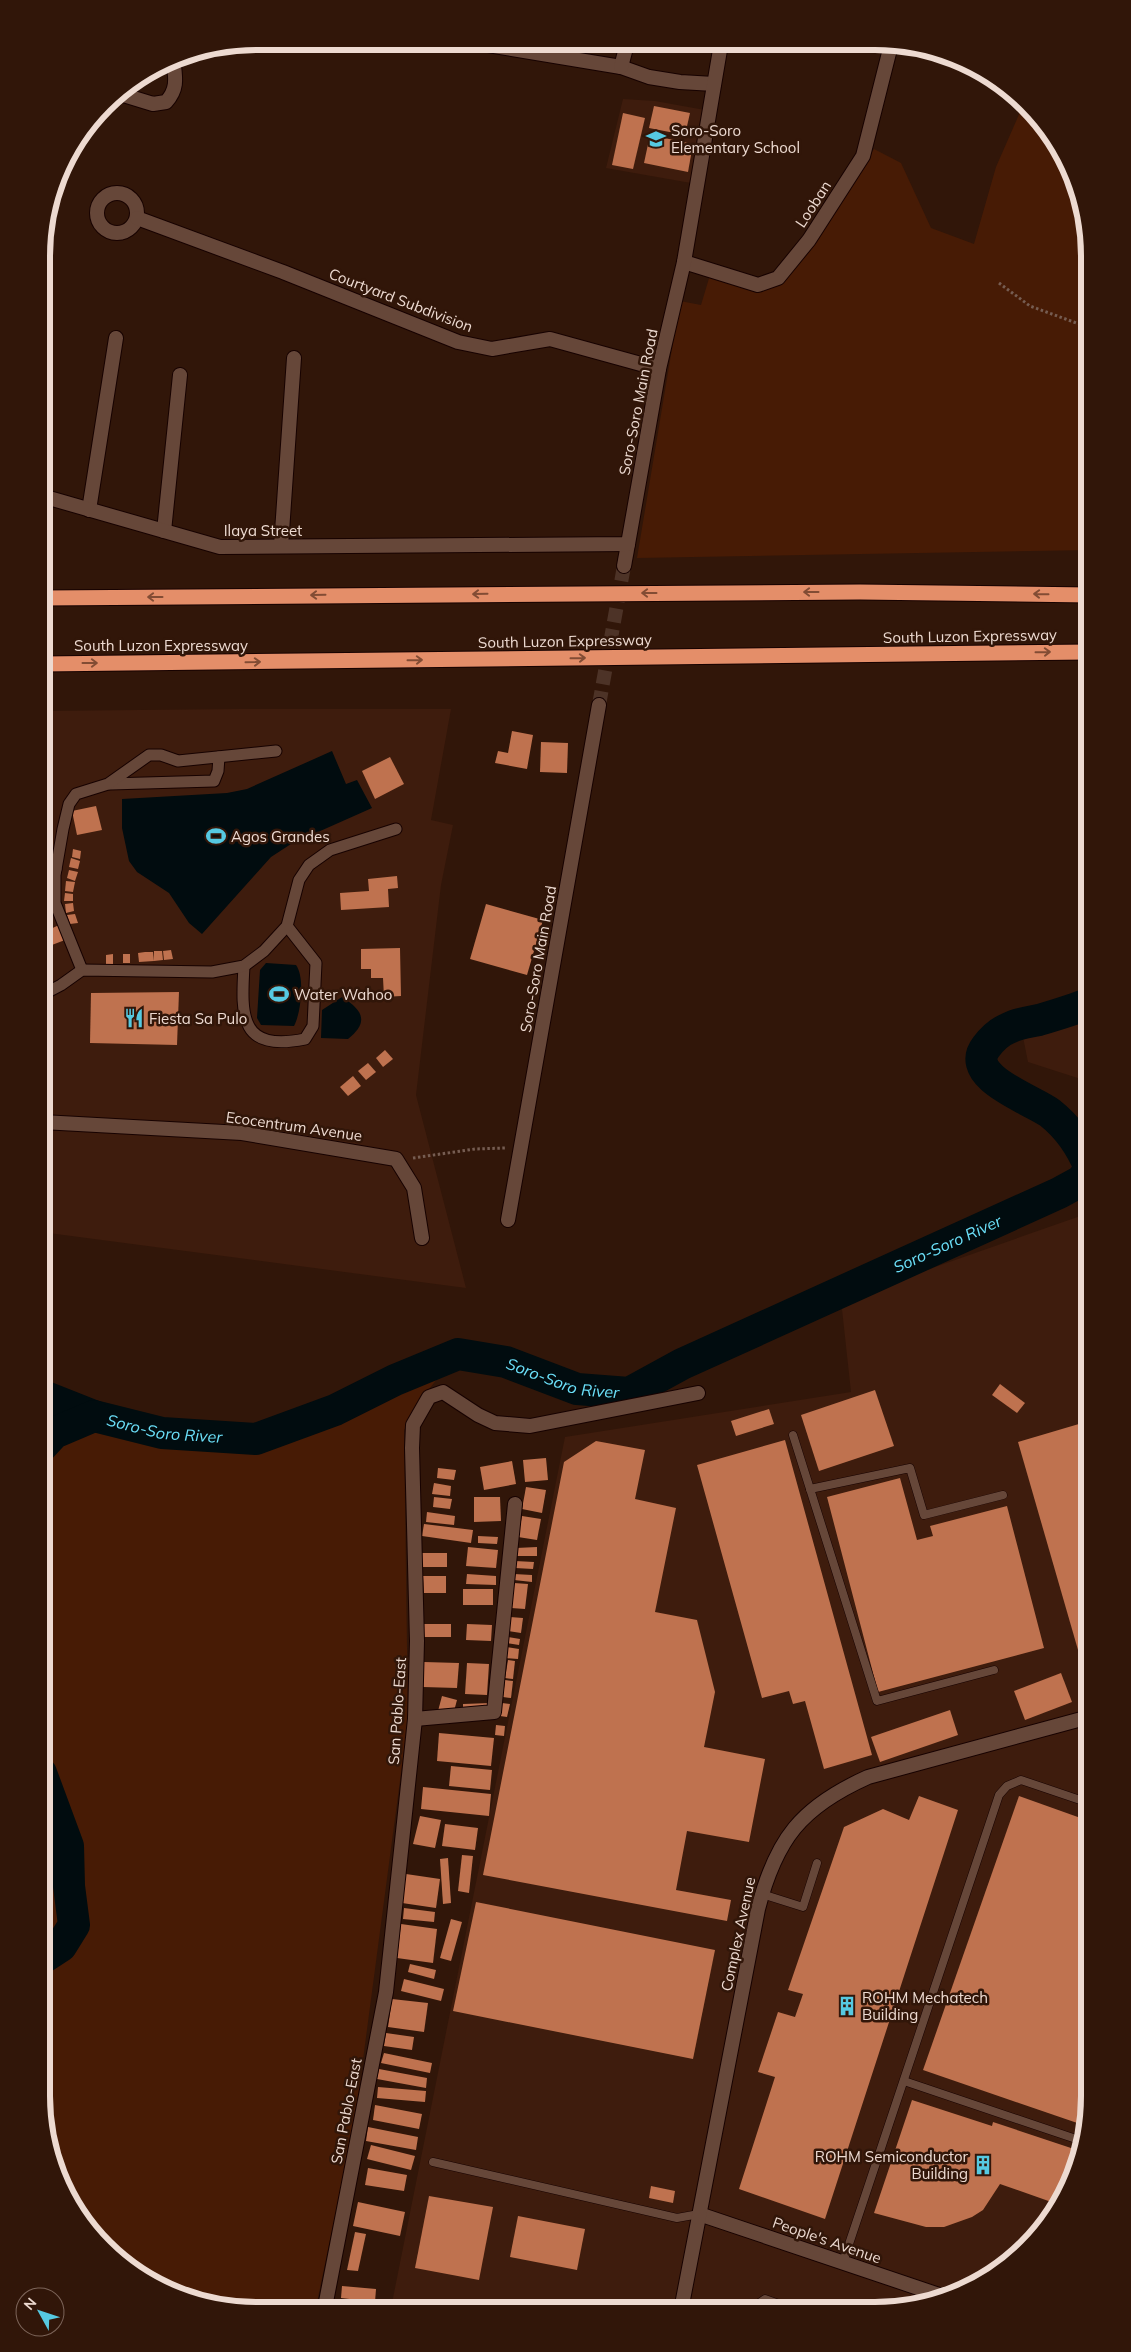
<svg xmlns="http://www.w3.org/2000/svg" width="1131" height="2352" font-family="Mulish,sans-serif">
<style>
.built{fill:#3e1c0d}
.green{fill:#471b05}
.water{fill:#010c0f}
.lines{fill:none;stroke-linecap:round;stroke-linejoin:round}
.river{stroke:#010c0f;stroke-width:32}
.building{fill:#bf724f}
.minor-tunnel{stroke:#4d3327;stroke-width:14;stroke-dasharray:14 7;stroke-linecap:butt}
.service-casing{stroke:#170200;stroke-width:9}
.pedestrian-casing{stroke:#170200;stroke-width:13}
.minor-casing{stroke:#170200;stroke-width:16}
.tertiary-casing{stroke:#170200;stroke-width:16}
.motorway-casing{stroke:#170200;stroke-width:17}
.path{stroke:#765d52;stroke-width:3;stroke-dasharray:2.5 2.5;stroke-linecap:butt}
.service{stroke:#664739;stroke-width:8}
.pedestrian{stroke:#664739;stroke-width:11}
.minor{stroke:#664739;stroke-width:14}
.tertiary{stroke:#664739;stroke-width:14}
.motorway{stroke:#e48e69;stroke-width:15}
.oneway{stroke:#824c34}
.labels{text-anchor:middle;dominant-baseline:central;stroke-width:5;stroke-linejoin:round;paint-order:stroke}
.poi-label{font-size:15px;fill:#eddad1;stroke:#311609;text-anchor:start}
.street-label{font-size:15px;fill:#eddad1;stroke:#311609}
.water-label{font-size:16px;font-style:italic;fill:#6be0f9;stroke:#311609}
.rim{fill:none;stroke:#eddad1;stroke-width:6}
</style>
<rect width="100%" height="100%" fill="#311609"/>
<g class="built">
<polygon points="623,99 655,101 705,110 691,183 606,168"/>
<polygon points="239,709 451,709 431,820 453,825 441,885 416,1095 466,1288 41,1232 42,711"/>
<polygon points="1090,1009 1090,1082 1028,1062 1023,1037"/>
<polygon points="1089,1213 1089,2110 1073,2178 1037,2237 994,2275 931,2303 875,2311 391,2308 565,1437 851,1392 841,1300"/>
</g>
<g class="green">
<polygon points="1024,103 1054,137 1082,200 1090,256 1090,550 637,558 680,301 701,305 710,275 761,288 827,220 874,149 901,163 931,228 974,244 996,167"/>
<polygon points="458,1354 424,1395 404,1430 408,1720 355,2120 316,2307 215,2307 161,2288 114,2257 77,2215 49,2152 41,2096 41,1395 94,1416 162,1433 256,1439 335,1410 395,1380"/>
</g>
<g class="water">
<polygon points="332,751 346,784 357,780 372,808 291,844 271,857 202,934 189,923 169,893 137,872 129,861 122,828 122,799 227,793 247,789"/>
<path d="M266 963 296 965C305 977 301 1013 294 1026L261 1025 257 1018 260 970Z"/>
<path d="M342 997C362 1010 370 1021 348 1039L321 1038 322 1010Z"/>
</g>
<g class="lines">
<g class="river">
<path d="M1090 1168C1081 1146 1069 1128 1050 1113 1033 1100 963 1077 986 1047 992 1039 999 1032 1009 1028 1018 1023 1029 1022 1039 1020 1056 1015 1073 1010 1090 1003"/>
<path id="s1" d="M41 1395 94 1416 162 1433 256 1439 335 1410 395 1380 458 1354 506 1362 577 1389 629 1393 682 1364 1059 1193 1081 1181 1090 1170"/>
<polyline points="41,1447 54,1433 94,1416"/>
<polyline points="41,1959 61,1946 74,1925 69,1886 68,1846 41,1773"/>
</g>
</g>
<g class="building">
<polygon points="654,106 690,113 685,135 649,128"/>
<polygon points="623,113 645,118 633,169 612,165"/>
<polygon points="650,135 693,144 688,172 644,163"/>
<polygon points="512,731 533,735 527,769 495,763 498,751 508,753"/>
<polygon points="541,742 568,743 567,773 540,772"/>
<polygon points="390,757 404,784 375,799 362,771"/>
<polygon points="96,806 102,830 77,835 72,811"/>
<polygon points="73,849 81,851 80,859 72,857"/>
<polygon points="71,858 80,861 78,869 69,867"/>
<polygon points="69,870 78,872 75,881 67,878"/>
<polygon points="397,876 398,888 388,889 389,907 341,910 340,893 369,891 368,879"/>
<polygon points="66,881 75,882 73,892 65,891"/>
<polygon points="65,893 73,894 73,901 64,901"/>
<polygon points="73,903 74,911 66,913 65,904"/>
<polygon points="486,904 543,920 527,975 470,959"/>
<polygon points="75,914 78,923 70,924 67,915"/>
<polygon points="59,925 65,940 44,948 42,933"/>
<polygon points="400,948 401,996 384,997 383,978 371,978 371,969 361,969 361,949"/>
<polygon points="171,950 173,959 164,960 163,951"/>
<polygon points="154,951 162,951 163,960 154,961"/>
<polygon points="145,952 153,952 154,961 139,962 138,953"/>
<polygon points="113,954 113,964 106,964 106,955"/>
<rect x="123" y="954" width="7" height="9"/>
<polygon points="179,992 177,1045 90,1043 91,993"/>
<polygon points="385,1050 393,1059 383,1067 376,1058"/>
<polygon points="368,1063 376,1072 366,1080 358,1071"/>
<polygon points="353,1076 361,1086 348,1096 340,1087"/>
<polygon points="1000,1384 1025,1403 1017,1413 992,1395"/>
<polygon points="875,1390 894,1446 819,1471 801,1415"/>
<polygon points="769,1409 774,1424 736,1436 731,1421"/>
<polygon points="1089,1421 1089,1688 1018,1442"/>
<polygon points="785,1440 872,1755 824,1769 805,1701 793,1704 789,1691 762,1698 697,1465"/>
<polygon points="596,1441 645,1450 635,1499 676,1508 655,1612 697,1620 715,1692 704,1747 765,1759 749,1842 687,1831 676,1890 731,1900 727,1921 483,1875 564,1462"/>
<polygon points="546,1458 548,1480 525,1482 523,1460"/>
<polygon points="512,1461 516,1484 484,1490 480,1467"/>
<polygon points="438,1468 456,1470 454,1480 437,1478"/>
<polygon points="900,1478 917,1540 933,1536 930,1526 1007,1506 1044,1648 878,1692 827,1497"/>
<polygon points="434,1483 451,1486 450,1496 432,1494"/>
<polygon points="526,1487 546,1490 542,1513 522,1509"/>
<polygon points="434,1497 452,1499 450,1509 433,1507"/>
<polygon points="474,1497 500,1497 501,1521 474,1522"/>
<polygon points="427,1512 455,1516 454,1525 426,1522"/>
<polygon points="522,1516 541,1519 537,1540 518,1537"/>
<polygon points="424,1524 473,1530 471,1543 422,1536"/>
<polygon points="478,1536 498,1537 497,1544 478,1543"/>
<polygon points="468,1547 498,1550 496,1568 466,1566"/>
<polygon points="537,1547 537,1556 516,1556 516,1548"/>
<rect x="422" y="1553" width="25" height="14"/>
<polygon points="515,1561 534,1562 533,1569 515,1568"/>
<polygon points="467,1574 496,1576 496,1585 466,1584"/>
<polygon points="514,1574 532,1575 532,1582 514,1580"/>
<polygon points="423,1576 446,1576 446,1593 424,1593"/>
<polygon points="514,1583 528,1584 525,1609 511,1608"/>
<rect x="463" y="1589" width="30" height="16"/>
<polygon points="510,1617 523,1618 521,1633 508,1631"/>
<rect x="424" y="1624" width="27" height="13"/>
<polygon points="467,1624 492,1625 491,1641 466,1640"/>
<polygon points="508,1637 520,1639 519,1645 507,1643"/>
<polygon points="506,1647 519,1649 518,1659 505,1658"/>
<polygon points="508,1660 515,1661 513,1679 505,1678"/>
<polygon points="424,1662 459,1663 457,1688 423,1687"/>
<polygon points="467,1663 489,1664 487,1695 465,1694"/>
<polygon points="1061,1673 1072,1702 1025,1720 1014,1691"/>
<polygon points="505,1680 513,1681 511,1698 503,1697"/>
<polygon points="442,1696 457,1700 453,1715 438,1711"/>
<polygon points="491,1703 492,1711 463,1712 463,1704"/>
<polygon points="502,1703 510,1704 507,1717 500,1716"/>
<polygon points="950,1710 958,1735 880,1762 871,1737"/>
<polygon points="496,1725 505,1726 504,1736 495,1735"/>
<polygon points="439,1733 494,1738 491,1766 437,1761"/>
<polygon points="451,1766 492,1770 490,1790 449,1786"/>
<polygon points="423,1787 491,1794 489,1816 421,1809"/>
<polygon points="919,1796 958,1810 825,2219 739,2189 775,2077 758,2072 778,2012 795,2017 803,1994 788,1990 844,1827 883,1809 909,1820"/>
<polygon points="1019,1796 1089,1821 1089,2110 1086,2126 923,2070"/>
<polygon points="420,1816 441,1820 435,1848 413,1844"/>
<polygon points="445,1824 478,1828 475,1850 442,1846"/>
<polygon points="462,1855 473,1856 469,1893 458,1891"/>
<polygon points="448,1858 451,1903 443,1904 440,1859"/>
<polygon points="406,1874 440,1879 436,1908 402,1903"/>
<polygon points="476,1902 715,1950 693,2059 453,2011"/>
<polygon points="404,1908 435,1912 434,1922 403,1919"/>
<polygon points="451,1919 462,1922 451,1961 440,1958"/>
<polygon points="401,1924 437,1929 433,1963 397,1958"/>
<polygon points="410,1964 436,1970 434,1979 408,1972"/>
<polygon points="404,1979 444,1989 441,2001 401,1991"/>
<polygon points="392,1999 428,2003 424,2032 388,2027"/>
<polygon points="386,2033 414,2037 412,2050 384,2046"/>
<polygon points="384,2053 432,2063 430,2073 381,2063"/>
<polygon points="379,2069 427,2078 426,2088 377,2079"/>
<polygon points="378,2087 426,2091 425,2102 377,2098"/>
<polygon points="912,2100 992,2126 993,2122 1080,2151 1073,2178 1057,2204 1000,2184 983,2210 972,2217 944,2227 926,2227 874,2213"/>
<polygon points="375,2105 422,2114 419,2129 373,2120"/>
<polygon points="368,2127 418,2137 416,2150 366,2141"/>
<polygon points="371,2145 415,2156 411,2170 367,2159"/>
<polygon points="368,2168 407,2175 404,2191 365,2185"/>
<polygon points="651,2186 675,2191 673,2203 649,2198"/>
<polygon points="429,2196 493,2207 479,2280 415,2268"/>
<polygon points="358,2202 405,2212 400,2236 353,2226"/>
<polygon points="518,2216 585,2229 577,2270 510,2257"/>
<polygon points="355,2232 366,2234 358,2271 347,2270"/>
<polygon points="342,2286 376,2289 375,2302 341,2298"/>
</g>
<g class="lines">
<polyline class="minor-tunnel" points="599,705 624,566"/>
<defs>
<g id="service">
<polyline points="793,1435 877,1701 994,1670"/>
<polyline points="810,1489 910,1468 924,1515 1003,1495"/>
<polyline points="762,1894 803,1907 817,1863"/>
<polyline points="904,2081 1082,2141"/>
<polyline points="433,2162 677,2218 699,2214"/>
<polyline points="843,2262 999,1795 1007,1786 1021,1780 1089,1803"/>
<polyline points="749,2310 765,2299 796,2310"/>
</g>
<g id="pedestrian">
<polyline points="110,784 214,781 218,771 219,757"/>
<polyline points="42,856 56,869"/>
<path d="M244 966C241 1017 240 1052 305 1039L313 1026 316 963 287 926"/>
<polyline points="82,970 55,903 55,875 63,829 69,804 76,794 108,784 149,755 161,755 178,761 276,751"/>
<polyline points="42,995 61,985 82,970 212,972 244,966 264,951 287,926 299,880 309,865 330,850 396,829"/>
</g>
<g id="minor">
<polyline points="476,43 621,67 649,77 680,82 714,84"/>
<polyline points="621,67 627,44"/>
<path d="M117 93 153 104 166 102C179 88 175 76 173 58"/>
<circle cx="117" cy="213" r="20"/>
<polyline points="137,218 283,272 458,342 492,349 550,339 659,369"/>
<polyline points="684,262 758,285 778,278 809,240 863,156 891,45"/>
<polyline points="89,510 116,338"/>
<polyline points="164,531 180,375"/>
<polyline points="281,546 294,358"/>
<polyline points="624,566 628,544"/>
<polyline points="42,1122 242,1133 396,1159 414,1188 422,1238"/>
<polyline points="508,1220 599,705"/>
<polyline points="415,1719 494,1712 515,1504"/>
<polyline points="699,2214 945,2297"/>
<polyline points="325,2307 386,1992 415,1719 417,1641 412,1448 413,1425 429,1397 443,1392 478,1415 495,1423 530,1426 698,1393"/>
<path d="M681 2310 758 1909C776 1839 801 1807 868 1777L1089 1717"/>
</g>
<polyline id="tertiary" points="42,496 220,547 628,544 659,369 684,262 721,44"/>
<g id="motorway">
<polyline points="42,598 860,592 1090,595"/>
<polyline points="42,664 1090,652"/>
</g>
</defs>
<use href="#service" class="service-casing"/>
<use href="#pedestrian" class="pedestrian-casing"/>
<use href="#minor" class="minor-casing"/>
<use href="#tertiary" class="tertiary-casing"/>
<use href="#motorway" class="motorway-casing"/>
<g class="path">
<polyline points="999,283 1030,306 1090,328"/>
<polyline points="413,1158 475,1149 506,1148"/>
</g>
<use href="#service" class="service"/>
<use href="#pedestrian" class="pedestrian"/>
<use href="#minor" class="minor"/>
<use href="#tertiary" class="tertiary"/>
<use href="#motorway" class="motorway"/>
</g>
<defs><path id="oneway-shaft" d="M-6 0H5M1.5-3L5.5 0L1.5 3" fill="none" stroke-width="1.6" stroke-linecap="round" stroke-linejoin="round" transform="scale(1.25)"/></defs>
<g class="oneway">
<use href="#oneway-shaft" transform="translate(811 592) rotate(180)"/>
<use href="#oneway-shaft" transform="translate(649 593) rotate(180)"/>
<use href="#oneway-shaft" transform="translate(480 594) rotate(179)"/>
<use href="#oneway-shaft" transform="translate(1041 594) rotate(-179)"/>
<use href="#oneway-shaft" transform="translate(318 595) rotate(179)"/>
<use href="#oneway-shaft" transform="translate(155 597) rotate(180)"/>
<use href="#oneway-shaft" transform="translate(1043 652) rotate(-1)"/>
<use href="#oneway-shaft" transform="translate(578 658) rotate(-1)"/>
<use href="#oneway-shaft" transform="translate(415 660) rotate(-1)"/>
<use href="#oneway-shaft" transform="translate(253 662) rotate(-1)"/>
<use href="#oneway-shaft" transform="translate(90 663)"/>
</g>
<defs>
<symbol id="school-bare" viewBox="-9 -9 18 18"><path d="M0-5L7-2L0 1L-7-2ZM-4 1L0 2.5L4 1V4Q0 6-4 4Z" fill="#56c9e1" stroke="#311609" stroke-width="2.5" paint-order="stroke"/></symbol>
<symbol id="stadium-bare" viewBox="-9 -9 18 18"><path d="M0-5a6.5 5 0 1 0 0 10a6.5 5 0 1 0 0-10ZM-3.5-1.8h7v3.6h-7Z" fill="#56c9e1" stroke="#311609" stroke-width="2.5" paint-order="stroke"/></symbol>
<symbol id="restaurant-bare" viewBox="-9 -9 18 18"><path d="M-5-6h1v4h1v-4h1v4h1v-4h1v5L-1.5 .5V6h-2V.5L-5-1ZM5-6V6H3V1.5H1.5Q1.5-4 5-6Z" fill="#56c9e1" stroke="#311609" stroke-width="2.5" paint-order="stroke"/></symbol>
<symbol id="building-bare" viewBox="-9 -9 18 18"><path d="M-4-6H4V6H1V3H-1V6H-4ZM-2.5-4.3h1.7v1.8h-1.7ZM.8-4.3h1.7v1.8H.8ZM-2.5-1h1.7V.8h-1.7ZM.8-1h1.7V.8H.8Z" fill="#56c9e1" stroke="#311609" stroke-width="2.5" paint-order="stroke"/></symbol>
</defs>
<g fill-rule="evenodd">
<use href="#school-bare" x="642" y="125" width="28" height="28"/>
<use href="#stadium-bare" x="202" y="822" width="28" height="28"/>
<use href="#stadium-bare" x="265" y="980" width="28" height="28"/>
<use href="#restaurant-bare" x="120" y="1004" width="28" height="28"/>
<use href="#building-bare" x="833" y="1992" width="28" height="28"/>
<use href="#building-bare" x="969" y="2151" width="28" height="28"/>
</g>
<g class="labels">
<g class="poi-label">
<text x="671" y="130">Soro-Soro<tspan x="671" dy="17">Elementary School</tspan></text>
<text x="231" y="836">Agos Grandes</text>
<text x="294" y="994">Water Wahoo</text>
<text x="149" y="1018">Fiesta Sa Pulo</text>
<text x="862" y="1997">ROHM Mechatech<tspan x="862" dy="17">Building</tspan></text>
<text x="968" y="2156" text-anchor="end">ROHM Semiconductor<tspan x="968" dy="17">Building</tspan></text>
</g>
<g class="street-label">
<text transform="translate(813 204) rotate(-57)">Looban</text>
<text transform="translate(401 300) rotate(21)">Courtyard Subdivision</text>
<text transform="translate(638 402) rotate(-79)">Soro-Soro Main Road</text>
<text x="263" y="530">Ilaya Street</text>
<text transform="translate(970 636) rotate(-1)">South Luzon Expressway</text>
<text transform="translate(565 641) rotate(-1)">South Luzon Expressway</text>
<text x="161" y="645">South Luzon Expressway</text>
<text transform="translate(538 959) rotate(-80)">Soro-Soro Main Road</text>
<text transform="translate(294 1126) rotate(8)">Ecocentrum Avenue</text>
<text transform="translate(397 1711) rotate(-86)">San Pablo-East</text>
<text transform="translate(738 1934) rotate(-78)">Complex Avenue</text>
<text transform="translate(346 2111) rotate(-79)">San Pablo-East</text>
<text transform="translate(827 2240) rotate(19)">People's Avenue</text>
</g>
<g class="water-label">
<text stroke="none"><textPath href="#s1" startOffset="969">Soro-Soro River</textPath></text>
<text stroke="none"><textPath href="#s1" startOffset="549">Soro-Soro River</textPath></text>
<text stroke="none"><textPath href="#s1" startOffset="129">Soro-Soro River</textPath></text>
</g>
</g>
<path d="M0 0H1131V2352H0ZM256 50H875A206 206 0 0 1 1081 256V2096A206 206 0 0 1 875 2302H256A206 206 0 0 1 50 2096V256A206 206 0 0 1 256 50Z" fill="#311609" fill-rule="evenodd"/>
<path class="rim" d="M256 50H875A206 206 0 0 1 1081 256V2096A206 206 0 0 1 875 2302H256A206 206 0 0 1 50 2096V256A206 206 0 0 1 256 50Z"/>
<g transform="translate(40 2312) rotate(310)"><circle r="24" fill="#311609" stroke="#7c6459"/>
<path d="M0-4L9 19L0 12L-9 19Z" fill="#56c9e1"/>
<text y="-8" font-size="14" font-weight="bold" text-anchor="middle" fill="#eddad1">N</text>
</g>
</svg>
